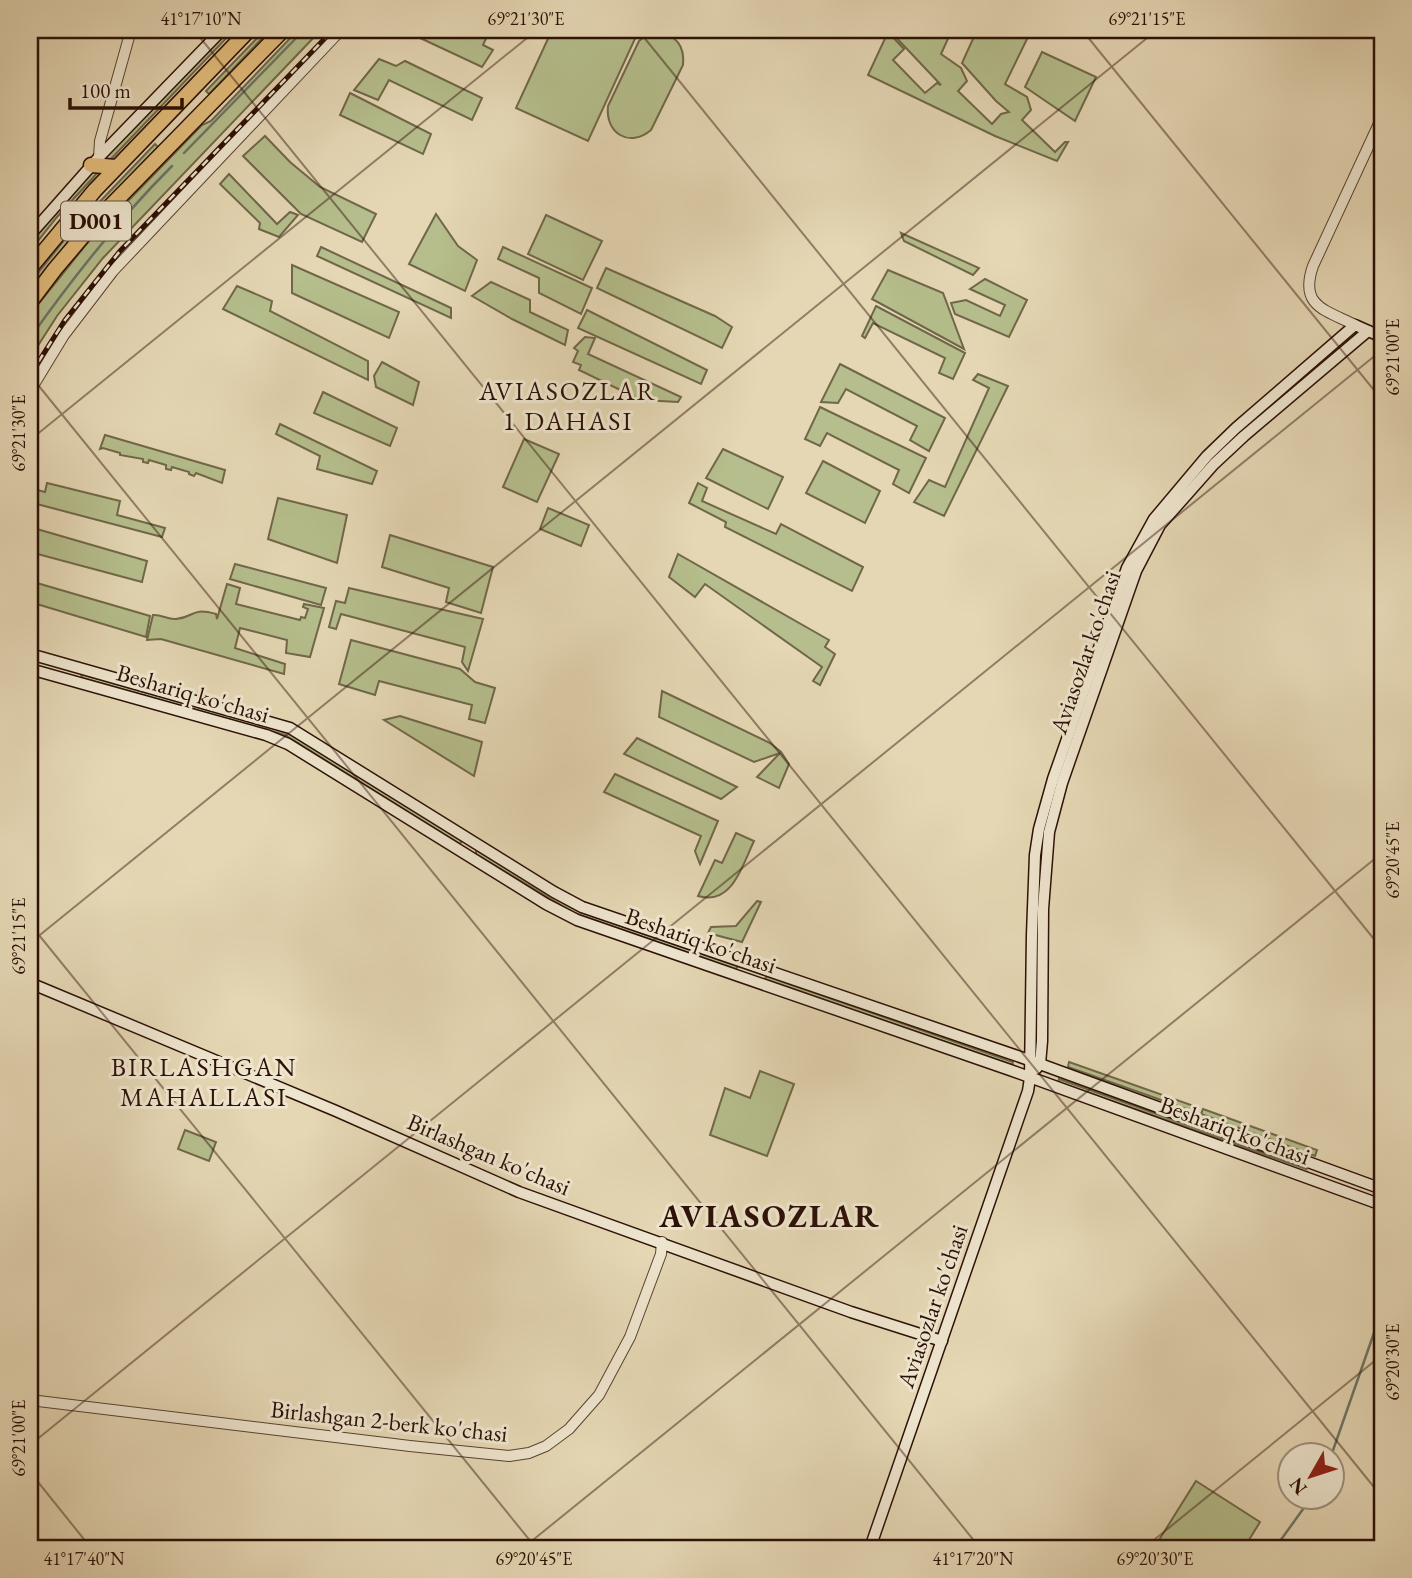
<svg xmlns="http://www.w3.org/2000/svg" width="1412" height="1578" font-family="'EB Garamond',serif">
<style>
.green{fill:#b5be8c;stroke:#706749;stroke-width:2}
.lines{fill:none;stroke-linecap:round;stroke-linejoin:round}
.stream{stroke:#6c7668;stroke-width:2.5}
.tertiary-casing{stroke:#5a4232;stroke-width:12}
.secondary-casing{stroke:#2c1006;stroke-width:13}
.trunk-casing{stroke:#2c1006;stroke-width:17}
.tertiary{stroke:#eee5ce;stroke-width:10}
.secondary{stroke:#eee5ce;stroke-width:10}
.trunk{stroke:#e2bc7a;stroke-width:14}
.rail-casing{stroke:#2c1006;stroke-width:5}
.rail{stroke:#eee5ce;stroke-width:2.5;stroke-dasharray:8;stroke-linecap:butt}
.ticks{fill:none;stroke:#2c1006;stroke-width:2;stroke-opacity:0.45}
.labels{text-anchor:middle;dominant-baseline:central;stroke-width:6;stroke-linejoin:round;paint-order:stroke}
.shield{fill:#eee5ce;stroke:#665042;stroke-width:2}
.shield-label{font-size:23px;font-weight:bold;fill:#2c1006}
.street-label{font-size:24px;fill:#2c1006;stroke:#eee5ce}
.neighbourhood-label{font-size:26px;letter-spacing:2px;fill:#2c1006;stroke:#eee5ce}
.district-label{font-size:32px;font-weight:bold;letter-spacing:2px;fill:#2c1006;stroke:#eee5ce}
.neatline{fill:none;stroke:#2c1006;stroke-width:2.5}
.ticks-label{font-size:18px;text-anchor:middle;fill:#2c1006}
</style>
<rect width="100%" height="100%" fill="#e5d7b4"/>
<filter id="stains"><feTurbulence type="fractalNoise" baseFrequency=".00286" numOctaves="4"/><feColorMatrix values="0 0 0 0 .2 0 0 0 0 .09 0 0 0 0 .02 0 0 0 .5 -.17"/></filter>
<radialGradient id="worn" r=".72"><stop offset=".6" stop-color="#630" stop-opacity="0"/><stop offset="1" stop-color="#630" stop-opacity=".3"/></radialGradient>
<g class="green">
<polygon points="229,30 234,30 109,161 102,161"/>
<polygon points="265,30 270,30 209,94 206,91"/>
<polygon points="298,30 317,30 319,32 103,258 57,316 30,358 30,316 40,302 89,241 202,125 211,121"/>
<polygon points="418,30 490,30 483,45 493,50 482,67 418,37"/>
<polygon points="552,30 639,30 588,141 516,108"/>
<polygon points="889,30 952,30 941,54 961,68 967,81 958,91 992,124 1001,114 1009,112 996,101 962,63 977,30 999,30 1028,37 1005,84 1027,97 1031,110 1022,120 1055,152 1065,142 1068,142 1057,161 995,136 868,75 888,32 904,49 893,60 925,93 937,83 941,85"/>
<path d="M656 32C676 34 685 46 683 65L651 130C630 148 605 134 608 106L639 41 647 35Z"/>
<polygon points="1042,52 1096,77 1075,121 1025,87"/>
<polygon points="379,59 396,66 405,61 482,98 472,120 389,80 378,100 354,90"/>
<polygon points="350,93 431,134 423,154 340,115"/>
<polygon points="265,136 290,162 320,187 376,214 362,242 301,214 243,156"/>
<polygon points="155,144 158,147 72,237 30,290 30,283 69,234"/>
<polygon points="94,169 101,169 57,217 30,251 30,242"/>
<polygon points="229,174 277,224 290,212 298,215 279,237 259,229 260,223 220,184"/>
<polygon points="436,214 458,246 477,260 465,291 409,264"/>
<polygon points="546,215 602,241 583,280 528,254"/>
<polygon points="901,233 979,268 973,275 904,241"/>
<polygon points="321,247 451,308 451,318 317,256"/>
<polygon points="503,247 592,288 581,314 539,293 539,278 498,259"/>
<polygon points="292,265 399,312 389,338 292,293"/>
<polygon points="606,268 715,316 732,327 722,348 597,288"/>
<polygon points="888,270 943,293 964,349 872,299"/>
<polygon points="985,279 1027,300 1009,337 955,314 951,303 966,300 1000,316 1005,305 970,289"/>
<polygon points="491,282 530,300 530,312 568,330 565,345 512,319 472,296"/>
<polygon points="237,286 272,301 270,311 368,361 368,380 223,309"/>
<polygon points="876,306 965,353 953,379 939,373 945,358 873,323 865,338 862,336"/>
<polygon points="587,310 707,370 701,384 578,328"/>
<polygon points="585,337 595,338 588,354 681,397 678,402 641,400 579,370 581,365 573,362 578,351 574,348"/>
<polygon points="382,362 419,382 413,405 376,387 374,376"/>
<polygon points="840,364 945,418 929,451 910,440 917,426 846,389 838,403 821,402"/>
<polygon points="978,374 1008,386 944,516 914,502 929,480 945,487 989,388 973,380"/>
<polygon points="323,392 397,428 390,446 314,413"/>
<polygon points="820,407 926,458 909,493 893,484 899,470 827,433 820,446 805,439"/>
<polygon points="280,424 377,471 372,484 317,469 320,456 276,434"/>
<polygon points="105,435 225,470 222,483 196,473 194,476 189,474 189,472 172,467 171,470 166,469 166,465 149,460 148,463 143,462 143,459 120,455 120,453 103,448 100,449"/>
<polygon points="524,439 559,454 537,502 503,487"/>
<polygon points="723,449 783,477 768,509 706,478"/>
<polygon points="823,461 880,491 865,523 806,493"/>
<polygon points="47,483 120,501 117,515 165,528 162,537 33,503 37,490 45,492"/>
<polygon points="698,483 707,488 702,501 776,534 781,524 863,567 852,591 725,527 726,522 689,503"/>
<polygon points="278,498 347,515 337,563 268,539"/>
<polygon points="548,508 589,525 581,546 540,529"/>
<polygon points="30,527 147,561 142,582 30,552"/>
<polygon points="390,535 493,567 481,613 446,602 449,588 382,567"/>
<polygon points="678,554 829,640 825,647 835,654 820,685 813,681 822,667 705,584 695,597 669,577"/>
<polygon points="235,564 326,588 321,605 230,579"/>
<polygon points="30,581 150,616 146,637 30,602"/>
<path d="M227 584 240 588 236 604 300 620 301 617 305 618 308 609 303 607 304 604 324 608 310 657 286 653 287 640 240 628 235 648 285 664 284 674 161 639 147 640 153 615C161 614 168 620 176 619 196 617 190 607 216 614L217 619Z"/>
<polygon points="349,588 483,619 468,671 462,662 465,647 341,614 336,629 329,627 336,601 345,603"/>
<polygon points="351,640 460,669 475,682 495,688 485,723 469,719 472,705 379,681 375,695 339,684"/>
<polygon points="81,674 287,731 462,840 460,844 285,735 82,678"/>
<polygon points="662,691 770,743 781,752 789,764 779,788 757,777 780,753 754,762 659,717"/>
<polygon points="400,716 482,742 474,776 384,720"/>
<polygon points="637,738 737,787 721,799 624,754"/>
<polygon points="615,774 718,821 700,864 695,851 701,836 604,792"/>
<path d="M736 833 754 841C742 866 732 906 698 896L715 860 722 863Z"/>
<polygon points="476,850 575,909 738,966 736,969 574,913 476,854"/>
<polygon points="757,901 761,902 742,942 708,933 711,927 736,926"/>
<polygon points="766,976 1013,1062 1012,1065 765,979"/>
<polygon points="1069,1062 1194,1106 1192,1111 1068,1067"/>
<polygon points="760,1071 794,1084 767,1156 710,1135 725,1088 750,1098"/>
<polygon points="1059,1079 1305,1167 1306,1169 1058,1082"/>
<polygon points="1203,1109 1317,1150 1315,1156 1201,1114"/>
<polygon points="185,1130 216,1142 209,1161 178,1149"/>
<polygon points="1196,1481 1260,1522 1244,1548 1154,1548"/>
</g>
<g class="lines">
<g class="stream">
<polyline points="184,153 304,30"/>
<path d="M30 338C74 276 118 220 172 166"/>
<polyline points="1331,1456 1382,1310"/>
<polyline points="1275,1548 1311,1498"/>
</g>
<defs>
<g id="tertiary">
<polyline points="99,157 100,141 131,30"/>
<path d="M1355 325C1325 310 1299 306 1313 266L1382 117"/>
<polyline points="30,391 64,335 113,271 341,30"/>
<polyline points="30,1400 410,1446 509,1456 529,1453 546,1446 569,1429 599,1395 630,1337 661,1254 662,1242"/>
</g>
<g id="secondary">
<polyline points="30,235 99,157 222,30"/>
<polyline points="30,654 290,728 554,892 582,907 1029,1060 1382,1189"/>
<polyline points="30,669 266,735 288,744 546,904 577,920 1010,1070 1382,1205"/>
<polyline points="30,983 336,1111 519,1192 851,1312 942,1341"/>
<polyline points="1036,1069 1040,1064 1042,1041 1043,909 1049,832 1062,783 1136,571 1160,525 1214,464 1244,436 1368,331"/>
<polyline points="870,1548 1028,1091 1030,1078 1032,935 1035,855 1039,829 1053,779 1127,568 1154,519 1207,456 1236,428 1355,325 1382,337"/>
</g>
<g id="trunk">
<polyline points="91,165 116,167"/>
<polyline points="30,268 95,190 249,30"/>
<polyline points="30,302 55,269 94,223 283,30"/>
</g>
</defs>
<use href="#tertiary" class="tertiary-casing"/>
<use href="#secondary" class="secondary-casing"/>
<use href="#trunk" class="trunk-casing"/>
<use href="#tertiary" class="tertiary"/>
<use href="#secondary" class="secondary"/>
<use href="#trunk" class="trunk"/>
<defs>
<polyline id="rail" points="30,375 65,320 120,251 333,30"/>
</defs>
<use href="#rail" class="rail-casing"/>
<use href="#rail" class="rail"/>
</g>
<path class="ticks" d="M194 30 1382 1497M638 30 1382 949M1082 30 1382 400M30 375 980 1548M30 440 537 30M30 924 536 1548M30 943 1157 30M30 1445 1382 350M30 1472 91 1548M523 1548 1382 853M1144 1548 1382 1355"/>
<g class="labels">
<rect class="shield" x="61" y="201.5" width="70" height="39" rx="5"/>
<g class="shield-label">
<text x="96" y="221">D001</text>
</g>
<g class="street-label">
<text transform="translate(1085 652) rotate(-71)">Aviasozlar ko'chasi</text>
<text transform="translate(193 693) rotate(16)">Beshariq ko'chasi</text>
<text transform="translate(701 940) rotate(19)">Beshariq ko'chasi</text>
<text transform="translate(1235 1130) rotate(20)">Beshariq ko'chasi</text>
<text transform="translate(489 1154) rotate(23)">Birlashgan ko'chasi</text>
<text transform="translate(932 1306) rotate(-71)">Aviasozlar ko'chasi</text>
<text transform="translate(389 1421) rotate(6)">Birlashgan 2-berk ko'chasi</text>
</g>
<g class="neighbourhood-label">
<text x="568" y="391">AVIASOZLAR<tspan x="568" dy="30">1 DAHASI</tspan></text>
<text x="204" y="1067">BIRLASHGAN<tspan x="204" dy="30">MAHALLASI</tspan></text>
</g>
<g class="district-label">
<text x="770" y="1216">AVIASOZLAR</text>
</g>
</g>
<rect width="1412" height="1578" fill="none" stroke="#e5d7b4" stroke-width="77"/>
<g transform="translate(1311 1476) rotate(231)"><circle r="33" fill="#eee5ce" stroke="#a0907e" stroke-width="2"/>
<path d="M0-5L12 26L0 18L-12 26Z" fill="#8f2418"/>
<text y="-10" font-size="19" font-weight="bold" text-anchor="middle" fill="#2c1006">N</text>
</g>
<path d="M70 98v10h112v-10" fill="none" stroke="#2c1006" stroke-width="3.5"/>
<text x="80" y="98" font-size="21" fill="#2c1006" stroke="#eee5ce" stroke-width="5" paint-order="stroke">100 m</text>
<rect x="38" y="38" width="1336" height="1502" class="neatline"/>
<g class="ticks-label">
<text x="201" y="25">41°17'10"N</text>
<text x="526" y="25">69°21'30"E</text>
<text x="1147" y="25">69°21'15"E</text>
<text transform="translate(1393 357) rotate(-90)" y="6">69°21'00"E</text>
<text transform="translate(19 433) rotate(-90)" y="6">69°21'30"E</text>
<text transform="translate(1393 860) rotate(-90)" y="6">69°20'45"E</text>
<text transform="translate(19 936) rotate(-90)" y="6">69°21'15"E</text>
<text transform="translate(1393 1362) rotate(-90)" y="6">69°20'30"E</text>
<text transform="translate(19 1438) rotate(-90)" y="6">69°21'00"E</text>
<text x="84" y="1565">41°17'40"N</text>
<text x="534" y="1565">69°20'45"E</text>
<text x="973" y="1565">41°17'20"N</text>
<text x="1155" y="1565">69°20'30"E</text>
</g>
<rect width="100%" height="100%" filter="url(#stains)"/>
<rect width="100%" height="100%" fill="url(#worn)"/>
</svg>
